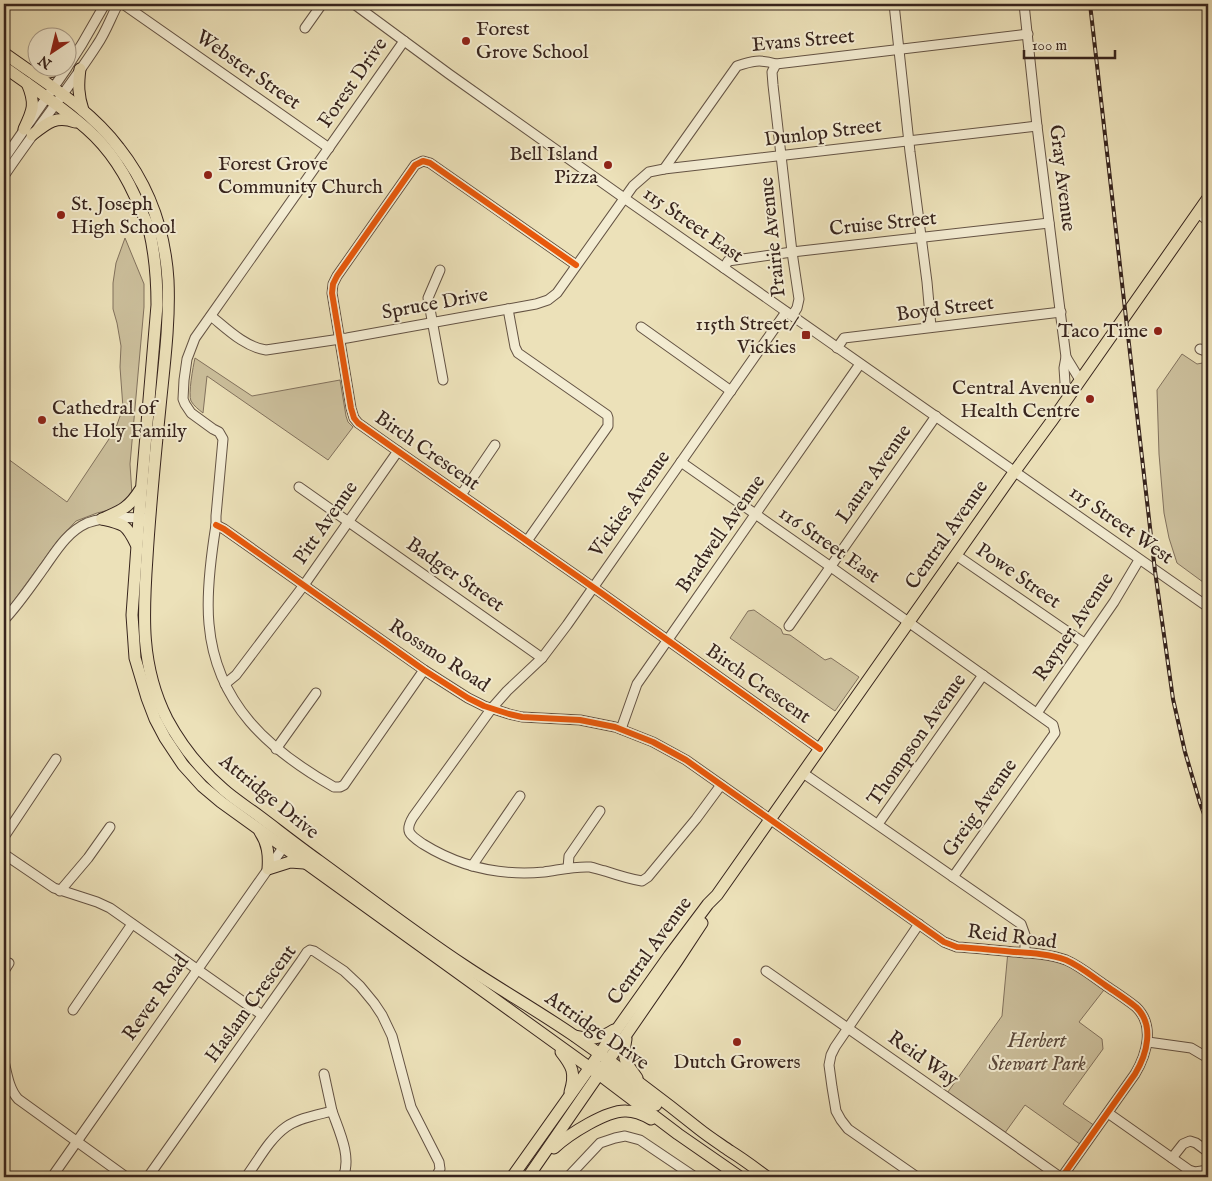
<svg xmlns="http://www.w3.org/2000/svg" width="1212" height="1181" font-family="'IM FELL English',serif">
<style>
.green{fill:#cdc19e;stroke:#82725e}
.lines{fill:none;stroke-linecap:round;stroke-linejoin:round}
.minor-casing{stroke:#645344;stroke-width:11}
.major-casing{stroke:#37241d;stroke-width:13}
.minor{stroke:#f3ecd2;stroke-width:9}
.major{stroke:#ece1b9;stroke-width:11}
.rail-casing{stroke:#37241d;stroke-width:4}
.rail{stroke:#f3ecd2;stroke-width:2;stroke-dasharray:5.5;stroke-linecap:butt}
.cycleway-casing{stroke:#f3ecd2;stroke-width:9}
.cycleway{stroke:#e8590c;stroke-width:6}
.poi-dot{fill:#8f2418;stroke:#f3ecd2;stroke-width:2}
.labels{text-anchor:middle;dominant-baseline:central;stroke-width:4;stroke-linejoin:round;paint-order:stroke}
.poi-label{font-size:20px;fill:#37241d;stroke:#f3ecd2;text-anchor:start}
.street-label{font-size:20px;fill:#37241d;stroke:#f3ecd2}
.park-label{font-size:20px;font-style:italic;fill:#5c4b3d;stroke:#f3ecd2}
</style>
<rect width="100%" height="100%" fill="#ece1b9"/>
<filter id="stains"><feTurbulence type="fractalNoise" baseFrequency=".004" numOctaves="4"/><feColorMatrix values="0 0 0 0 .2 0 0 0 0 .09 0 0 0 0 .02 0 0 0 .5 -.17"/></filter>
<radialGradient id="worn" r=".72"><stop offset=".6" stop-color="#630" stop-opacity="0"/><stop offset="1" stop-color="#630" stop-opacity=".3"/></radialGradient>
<g class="green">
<polygon points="125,238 144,284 144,307 130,464 132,495 117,508 97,513 76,521 58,540 4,614 4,456 67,502 115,430 123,408 120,367 121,346 117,323 113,309 113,283 116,263"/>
<polygon points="1182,354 1197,364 1208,362 1208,582 1207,585 1177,563 1169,538 1164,513 1159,454 1157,390"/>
<path d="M195 358 252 396 340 380 346 416 348 422 353 427 328 460 207 376 203 413C198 409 194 406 191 401 188 394 193 367 195 358Z"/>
<polygon points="754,610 781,629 783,634 790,635 825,660 831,658 859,677 835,711 730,638 748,611"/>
<polygon points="1008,951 1066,960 1107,986 1079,1022 1102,1039 1103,1049 1063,1104 1098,1128 1084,1147 1025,1105 1002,1137 945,1096 1002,1016"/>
</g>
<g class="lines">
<defs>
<g id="minor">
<polyline points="123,4 329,148"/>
<polyline points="354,4 449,74 624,198 1208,607"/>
<polyline points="894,4 910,152 927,282 931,327"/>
<polyline points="1024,4 1037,126 1062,326 1066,357 1064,368 1065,383 1069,396"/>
<polyline points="305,28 322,4"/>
<path d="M404 41 195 338 187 359 184 380 183 399 185 404 191 413 213 429 219 432 223 439 216 516V525C211 556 206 593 209 624 216 704 269 750 334 787H340L344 785 424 670"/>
<polyline points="776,64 772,72 773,85 792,252 799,299 797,308 792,316"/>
<polyline points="68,66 82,44 105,4"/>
<polyline points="4,159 67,68"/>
<path d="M664 169 737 66C752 61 760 59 776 64L1028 34"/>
<path d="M4 176C34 131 68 90 97 45 106 32 111 17 118 4"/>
<polyline points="1198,213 1208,221"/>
<polyline points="576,265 430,163 423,161 415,165 337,276 333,284 332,293 351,408 354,418 358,423 392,447 600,592 820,749"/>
<polyline points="724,268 728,261 792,252 1049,223"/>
<polyline points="440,270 428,298 443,380"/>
<polyline points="508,309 515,347 518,353 607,415 608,418 608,426 527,541"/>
<path d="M211 316C227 329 245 347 266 350L347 338 536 304 548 300 557 293 633 186 649 172 664 169 1037 126"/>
<polyline points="641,327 731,391"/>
<polyline points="837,348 844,338 1061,312"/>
<polyline points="1200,349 1208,352"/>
<polyline points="1066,357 1080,380"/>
<polyline points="681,462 831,567 1053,725 1055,733 953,877"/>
<polyline points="299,487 542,658"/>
<polyline points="461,495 495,445"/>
<path d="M216 525 224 529 424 670 468 698 484 706 509 714 522 717 580 720 615 727 653 742 686 760 944 942 957 947C976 948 995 950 1014 952 1031 953 1050 954 1066 960 1080 966 1093 977 1105 985 1115 992 1126 999 1136 1007 1155 1025 1147 1054 1135 1074L1062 1177"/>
<polyline points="956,555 1084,643"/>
<path d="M4 620C19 604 31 586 44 568 56 551 67 532 87 523 102 517 128 517 144 518"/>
<polyline points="789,626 936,416"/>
<polyline points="225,684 236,675 304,585 398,451"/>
<polyline points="1037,713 1114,602 1139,560"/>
<polyline points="621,729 637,684 860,364"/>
<polyline points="276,749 316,693"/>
<polyline points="803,773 1021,924 1025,935 1025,953"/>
<path d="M721 785 696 819 648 877 642 881C629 879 617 875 605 871 600 870 595 868 590 867 575 866 559 870 544 872 501 876 460 867 423 844 410 835 404 832 413 817L492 708 507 691 542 658 567 625 786 312"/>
<polyline points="878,824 983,675"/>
<polyline points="4,837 56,759"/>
<polyline points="4,854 54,888 97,902 110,908 262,1015"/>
<polyline points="472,866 520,796"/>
<polyline points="568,868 569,856 600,811"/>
<polyline points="60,891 88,858 110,827"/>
<polyline points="4,971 9,963"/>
<polyline points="766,971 985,1124 1060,1177"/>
<polyline points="73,1010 132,924"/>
<polyline points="1148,1042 1191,1048 1208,1058"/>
<path d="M4 1061C7 1074 9 1089 18 1099L126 1177"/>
<polyline points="324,1074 332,1111"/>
<polyline points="1108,1113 1189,1170 1195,1172 1208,1170"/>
<polyline points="1172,1158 1183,1144 1190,1141 1196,1143 1208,1152"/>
<polyline points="52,1177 287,842"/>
<polyline points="148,1177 301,961 307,952 310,950 314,951 344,971 360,986 374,1003 382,1015 392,1036 411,1107 439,1162 440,1169 436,1177"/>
<path d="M246 1177C258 1161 269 1139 286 1127 299 1118 317 1115 332 1111 339 1131 352 1157 343 1177"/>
<polyline points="568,1177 600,1143 615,1138 625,1136 640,1140 695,1177"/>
<polyline points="917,1177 848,1129 841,1120 836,1111 832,1087 829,1065 831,1055 835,1047 919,924"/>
</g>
<g id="major">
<path d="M4 53C44 82 89 108 119 148 149 186 165 232 168 280 170 322 164 366 160 407 155 457 150 507 147 557 143 614 140 666 167 719 181 745 200 769 223 789 234 799 247 807 259 816 279 831 298 846 319 861 367 896 415 933 465 966 501 990 538 1011 573 1035 616 1065 658 1096 699 1129 709 1137 720 1144 730 1151 743 1159 755 1168 767 1177"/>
<path d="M4 67C32 87 61 106 87 129 111 150 128 178 140 208 143 215 147 222 149 229 155 254 157 280 157 305L139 518 132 615 135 658 147 698 155 719 165 738 183 765 202 786 221 802 604 1078 678 1134 740 1177"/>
<path d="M80 69C78 84 78 95 83 110"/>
<path d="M32 71C43 74 51 73 61 68"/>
<path d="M24 129C33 110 36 104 27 83"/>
<path d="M32 135C47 123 56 115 75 122"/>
<path d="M102 519C120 511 129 508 140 490"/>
<path d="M102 519C124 524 126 524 136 544"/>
<path d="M260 832C268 844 269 855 268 869L290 862 304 863"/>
<path d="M575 1036C591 1040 600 1039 614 1030"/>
<path d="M626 1039C622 1060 625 1061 637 1078"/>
<path d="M561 1052C572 1066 576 1073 570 1092"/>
<polyline points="596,1067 604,1068 656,1105"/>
<path d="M554 1148C569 1134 607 1110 626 1111 635 1111 644 1115 651 1119"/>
<polyline points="512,1177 669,956 708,904 717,895 913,616 1015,471 1051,422 1208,198"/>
<polyline points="528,1177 677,961 702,923"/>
</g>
</defs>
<use href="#minor" class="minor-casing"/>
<use href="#major" class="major-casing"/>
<use href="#minor" class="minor"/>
<use href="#major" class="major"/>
<defs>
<polyline id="rail" points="1090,4 1155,571 1173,699 1185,752 1200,803 1208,825"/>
</defs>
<use href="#rail" class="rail-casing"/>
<use href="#rail" class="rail"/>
<defs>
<g id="cycleway">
<polyline points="576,265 430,163 423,161 415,165 337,276 333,284 332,293 351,408 354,418 358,423 392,447 600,592 820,749"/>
<path d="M216 525 224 529 424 670 468 698 484 706 509 714 522 717 580 720 615 727 653 742 686 760 944 942 957 947C976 948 995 950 1014 952 1031 953 1050 954 1066 960 1080 966 1093 977 1105 985 1115 992 1126 999 1136 1007 1155 1025 1147 1054 1135 1074L1062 1177"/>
</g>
</defs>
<use href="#cycleway" class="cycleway-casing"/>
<use href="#cycleway" class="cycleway"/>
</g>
<g class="poi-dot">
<circle cx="466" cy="41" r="5"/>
<circle cx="608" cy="165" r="5"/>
<circle cx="208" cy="175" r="5"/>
<circle cx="61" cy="215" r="5"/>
<circle cx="1158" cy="331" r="5"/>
<rect x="801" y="330" width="10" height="10" rx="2.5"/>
<circle cx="1090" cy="399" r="5"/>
<circle cx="42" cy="420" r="5"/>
<circle cx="737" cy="1042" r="5"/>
</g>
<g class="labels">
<g class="poi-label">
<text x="476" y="29">Forest<tspan x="476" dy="23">Grove School</tspan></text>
<text x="598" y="154" text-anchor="end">Bell Island<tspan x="598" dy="23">Pizza</tspan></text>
<text x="218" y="164">Forest Grove<tspan x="218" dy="23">Community Church</tspan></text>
<text x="71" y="204">St. Joseph<tspan x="71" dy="23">High School</tspan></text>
<text x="796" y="324" text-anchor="end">115th Street/<tspan x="796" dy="23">Vickies</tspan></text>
<text x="1148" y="331" text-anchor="end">Taco Time</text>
<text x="1080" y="388" text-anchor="end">Central Avenue<tspan x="1080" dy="23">Health Centre</tspan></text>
<text x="52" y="408">Cathedral of<tspan x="52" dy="23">the Holy Family</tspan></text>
<text x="737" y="1062" text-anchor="middle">Dutch Growers</text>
</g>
<g class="street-label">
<text transform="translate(803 41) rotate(-5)">Evans Street</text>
<text transform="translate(248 70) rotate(35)">Webster Street</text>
<text transform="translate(353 83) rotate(-55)">Forest Drive</text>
<text transform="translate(823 133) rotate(-7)">Dunlop Street</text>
<text transform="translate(1062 178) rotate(83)">Gray Avenue</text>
<text transform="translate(883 224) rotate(-6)">Cruise Street</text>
<text transform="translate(693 225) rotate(35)">115 Street East</text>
<text transform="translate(773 237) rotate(-96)">Prairie Avenue</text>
<text transform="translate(435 304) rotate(-10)">Spruce Drive</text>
<text transform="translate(945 309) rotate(-7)">Boyd Street</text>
<text transform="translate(427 451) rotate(35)">Birch Crescent</text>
<text transform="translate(874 474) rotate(-55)">Laura Avenue</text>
<text transform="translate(630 504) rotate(-55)">Vickies Avenue</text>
<text transform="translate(326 523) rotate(-55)">Pitt Avenue</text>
<text transform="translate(1121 525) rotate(35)">115 Street West</text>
<text transform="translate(721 534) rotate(-55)">Bradwell Avenue</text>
<text transform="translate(947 535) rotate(-55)">Central Avenue</text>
<text transform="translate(829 545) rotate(35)">116 Street East</text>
<text transform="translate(455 575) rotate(35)">Badger Street</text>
<text transform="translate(1018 576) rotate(35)">Powe Street</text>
<text transform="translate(1074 627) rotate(-56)">Rayner Avenue</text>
<text transform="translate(439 656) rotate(33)">Rossmo Road</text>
<text transform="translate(758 684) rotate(35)">Birch Crescent</text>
<text transform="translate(917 740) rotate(-55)">Thompson Avenue</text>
<text transform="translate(269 797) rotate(39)">Attridge Drive</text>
<text transform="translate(980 808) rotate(-55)">Greig Avenue</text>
<text transform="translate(1012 937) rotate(7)">Reid Road</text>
<text transform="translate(650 951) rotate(-54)">Central Avenue</text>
<text transform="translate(156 998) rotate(-55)">Rever Road</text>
<text transform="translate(251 1004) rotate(-54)">Haslam Crescent</text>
<text transform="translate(597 1031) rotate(35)">Attridge Drive</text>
<text transform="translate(923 1059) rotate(35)">Reid Way</text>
</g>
<g class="park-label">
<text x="1037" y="1041">Herbert<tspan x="1037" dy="23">Stewart Park</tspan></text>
</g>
</g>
<rect width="1212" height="1181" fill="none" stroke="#ece1b9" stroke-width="20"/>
<rect x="5" y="5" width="1202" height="1171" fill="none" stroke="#37241d" stroke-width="2.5"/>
<rect x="10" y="10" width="1192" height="1161" fill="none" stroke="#37241d"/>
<g transform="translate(52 52) rotate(215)"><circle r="24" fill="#f3ecd2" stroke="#a89c8a"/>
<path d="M0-4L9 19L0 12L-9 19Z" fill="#8f2418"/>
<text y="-8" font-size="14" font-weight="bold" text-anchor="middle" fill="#37241d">N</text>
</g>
<path d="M1024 50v8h91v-8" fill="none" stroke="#37241d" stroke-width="2.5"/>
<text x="1032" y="50" font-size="15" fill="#37241d" stroke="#f3ecd2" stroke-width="4" paint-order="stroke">100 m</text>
<rect width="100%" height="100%" filter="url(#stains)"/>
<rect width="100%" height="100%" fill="url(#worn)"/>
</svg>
